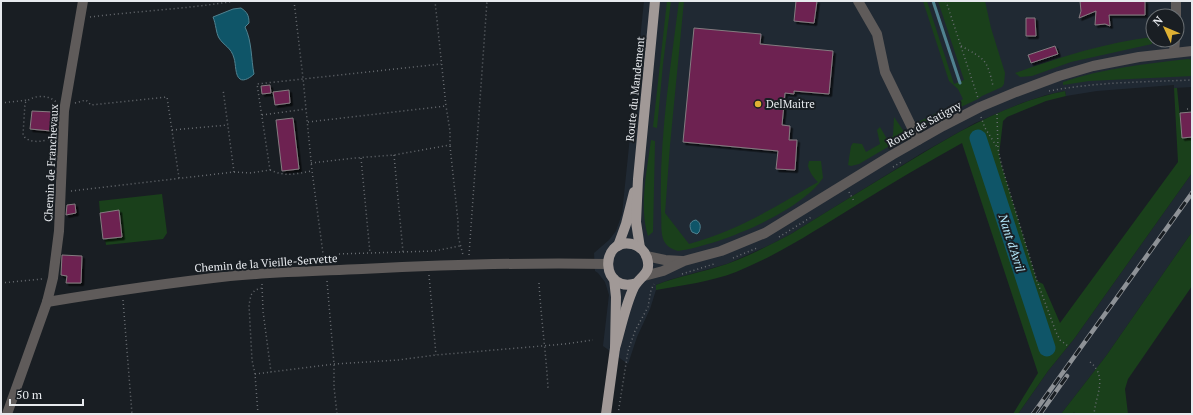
<svg xmlns="http://www.w3.org/2000/svg" width="1193" height="415" font-family="'PT Serif',serif">
<style>
.built{fill:#202933;fill-rule:evenodd}
.green{fill:#1a401b;fill-rule:evenodd}
.water{fill:#0f5568;stroke:#508290}
.lines{fill:none;stroke-linecap:round;stroke-linejoin:round}
.stream{stroke:#508290;stroke-width:3}
.river{stroke:#0f5568;stroke-width:17}
.building{fill:#6d2251;stroke:#847c80;filter:url(#shadow)}
.path{stroke:#696d72;stroke-width:1.5;stroke-dasharray:1 3;stroke-linecap:butt}
.minor{stroke:#5f5b5a;stroke-width:10}
.major{stroke:#a19997;stroke-width:10}
.rail-casing{stroke:#8e9297;stroke-width:4.5}
.rail{stroke:#191e23;stroke-width:3;stroke-dasharray:9;stroke-linecap:butt}
.poi-dot{fill:#dfb133;stroke:#191e23;stroke-width:1.5}
.labels{text-anchor:middle;dominant-baseline:central;stroke-width:4;stroke-linejoin:round;paint-order:stroke}
.street-label{font-size:11px;fill:#e7eaee;stroke:#191e23}
.poi-label{font-size:11px;fill:#e7eaee;stroke:#191e23;text-anchor:start}
.water-label{font-size:12px;font-style:italic;fill:#b7ecff;stroke:#191e23}
</style>
<defs>
<filter id="shadow"><feDropShadow dx="2.5" dy="2.5" stdDeviation="0" flood-color="#0009"/></filter>
</defs>
<rect width="100%" height="100%" fill="#191e23"/>
<g class="built">
<path d="M644 1H1192V87L1174 88V85L1097 91 1066 96 1065 91 1046 95 1022 103 975 123 922 153 791 234 772 244 727 264 669 280 656 285V290L650 309 637 337 628 364 603 346 609 295 605 282 598 273 595 271 594 253 609 240 616 231 622 214ZM1153 16H1177V40H1153Z"/>
<polygon points="1192,173 1192,232 1106,356 1061,414 1018,414 1048,371 1074,339"/>
</g>
<g class="green">
<polygon points="667,1 671,1 663,64 657,128 653,127"/>
<path d="M679 1H684L670 145 665 213 689 244C737 231 775 207 818 182 813 177 810 173 808 166L809 161H821L823 178C799 213 719 245 678 251 672 249 667 247 664 241 660 233 662 220 661 211 659 140 670 71 679 1Z"/>
<polygon points="923,1 927,1 954,84 964,80 938,1 985,1 991,28 1005,73 1004,84 1002,87 982,96 978,99 925,124 918,122 959,102 963,99 958,89 949,81"/>
<path d="M1152 37V44L1071 62 1032 76 1020 77 1015 73C1060 57 1105 43 1152 37Z"/>
<path d="M1188 59 1192 60V76L1089 81 1063 85V82C1103 68 1146 64 1188 59Z"/>
<path d="M1174 88H1177L1182 138 1192 137V173L1074 339 1048 371 1018 414H1013L1038 373 962 143C926 163 890 184 855 206 816 230 778 255 736 272 710 282 683 285 656 290V285C679 276 703 272 727 264 749 256 770 245 791 234 829 210 867 187 905 164 955 133 1006 103 1065 91L1066 96 1046 101 1007 117 1003 121 999 155 1002 167 1037 281 1043 284 1060 323 1178 162ZM982 133 1050 343 1042 353 973 138 981 135Z"/>
<polygon points="894,117 905,133 903,138 859,164 851,166 848,165 851,146 853,143 862,144 866,152 880,144 877,130 880,127 887,139 893,136"/>
<path d="M651 140 655 141 653 232 648 236C639 206 647 171 651 140Z"/>
<polygon points="162,194 167,233 163,239 106,245 105,238 122,236 119,211 100,213 99,201"/>
<polygon points="1192,232 1192,286 1128,379 1125,389 1128,414 1075,414 1074,412 1073,414 1061,414 1106,356"/>
</g>
<g class="water">
<path d="M241 8C247 12 249 15 249 23L245 27C252 41 251 59 254 74 251 77 244 82 240 79 235 76 236 64 234 58 231 47 224 46 219 38 216 33 216 24 213 17L233 9Z"/>
<path d="M696 220C701 223 701 227 699 232L697 234 692 232C689 227 689 221 696 220Z"/>
</g>
<g class="lines">
<polyline class="stream" points="933,1 960,83"/>
<polyline class="river" points="978,138 1047,348"/>
</g>
<g class="building">
<polygon points="796,1 817,1 814,23 794,21"/>
<polygon points="1080,1 1145,1 1145,15 1109,15 1110,26 1105,24 1095,25 1096,11 1079,18 1081,11"/>
<polygon points="1026,18 1035,18 1036,36 1026,36"/>
<polygon points="694,28 761,34 760,44 833,51 829,94 794,91 794,94 785,93 782,125 790,126 789,140 797,140 795,170 776,169 778,151 683,142"/>
<polygon points="1055,46 1058,54 1031,63 1028,55"/>
<polygon points="270,85 271,93 262,94 261,86"/>
<polygon points="289,90 290,103 275,105 273,92"/>
<polygon points="32,111 53,112 51,131 30,129"/>
<polygon points="1192,112 1192,137 1182,138 1180,113"/>
<polygon points="293,118 299,169 282,171 276,120"/>
<polygon points="75,204 76,213 66,215 67,205"/>
<polygon points="119,210 122,237 103,239 100,213"/>
<polygon points="62,255 82,256 81,283 66,283 67,276 61,275"/>
</g>
<g class="lines">
<g class="path">
<polyline points="294,1 303,78 312,171 324,261"/>
<polyline points="946,1 978,98"/>
<path d="M90 17C138 11 187 9 235 1"/>
<path d="M961 46C985 59 987 59 993 86"/>
<path d="M1049 91C1096 82 1144 82 1192 80"/>
<polyline points="1,103 28,100"/>
<polyline points="75,103 86,100 91,105 167,97 179,178"/>
<polyline points="1187,109 1192,109"/>
<polyline points="997,114 998,149 1002,167 1037,281 1056,332 1060,340 1068,346"/>
<polyline points="262,115 306,109"/>
<polyline points="981,117 985,128 997,147"/>
<polyline points="308,122 446,106 435,1"/>
<polyline points="172,130 228,125"/>
<path d="M52 138C44 142 28 144 23 135L25 103C32 95 48 94 56 102"/>
<polyline points="450,146 458,221 458,236 463,255"/>
<polyline points="394,155 403,252"/>
<polyline points="361,158 370,253"/>
<polyline points="311,163 355,158 394,155 450,145 450,131 446,106"/>
<polyline points="893,167 903,161"/>
<path d="M270 170C286 177 295 174 312 171"/>
<polyline points="234,172 250,173 270,170 257,84 441,64"/>
<polyline points="71,191 234,172 223,89"/>
<polyline points="849,192 854,201"/>
<polyline points="779,237 813,216"/>
<polyline points="339,254 434,251 460,246"/>
<polyline points="469,255 487,1"/>
<polyline points="733,258 757,248"/>
<polyline points="682,274 714,264"/>
<polyline points="429,275 436,355"/>
<polyline points="327,281 334,364 334,387 337,414"/>
<polyline points="1,283 42,279"/>
<path d="M539 283C541 318 546 353 548 388"/>
<polyline points="262,284 263,311 271,372 334,364 398,360 436,355 565,344 593,340"/>
<polyline points="123,300 132,414"/>
<path d="M1090 362C1108 377 1096 394 1094 414"/>
<polyline points="255,374 271,372"/>
<polyline points="258,414 255,374 252,360 249,305 251,295 255,290 262,288"/>
<polyline points="618,414 628,351 635,331 648,307 651,290 654,284"/>
</g>
<g class="minor">
<polyline points="858,1 877,34 885,72 918,140"/>
<polyline points="1176,16 1176,1"/>
<polyline points="1174,52 1175,40"/>
<polyline points="646,256 665,260 682,261"/>
<polyline points="644,276 663,271 684,261 721,251 765,233 892,155 943,126 980,107 1016,92 1059,76 1093,66 1139,57 1192,51"/>
<path d="M47 302C107 292 168 283 230 276 274 272 318 271 362 269 444 265 526 262 608 264"/>
<polyline points="7,414 47,302 53,278 59,231 64,111 83,1"/>
</g>
<g class="major">
<polyline points="618,246 626,224 634,192"/>
<polyline points="640,248 636,222 638,179 655,1"/>
<path d="M615 348C621 328 625 306 634 287 640 276 652 274 647 258 645 251 639 246 632 244 599 237 600 295 637 283"/>
<polyline points="606,414 615,348 616,297 614,279"/>
</g>
<defs>
<g id="rail">
<polyline points="1033,414 1192,193"/>
<polyline points="1040,414 1067,376"/>
</g>
</defs>
<use href="#rail" class="rail-casing"/>
<use href="#rail" class="rail"/>
</g>
<circle class="poi-dot" cx="758" cy="104" r="4"/>
<g class="labels">
<g class="street-label">
<text transform="translate(635 89) rotate(-84)">Route du Mandement</text>
<text transform="translate(924 124) rotate(-29)">Route de Satigny</text>
<text transform="translate(51 163) rotate(-87)">Chemin de Franchevaux</text>
<text transform="translate(266 263) rotate(-4)">Chemin de la Vieille-Servette</text>
</g>
<g class="poi-label">
<text x="766" y="104">DelMaitre</text>
</g>
<g class="water-label">
<text transform="translate(1012 243) rotate(72)">Nant d'Avril</text>
</g>
</g>
<rect width="1193" height="415" fill="none" stroke="#e7eaee" stroke-width="4"/>
<g transform="translate(1165 28) rotate(314)"><circle r="19" fill="#191e23" stroke="#6b7074"/>
<path d="M0-3L7 15L0 10L-7 15Z" fill="#dfb133"/>
<text y="-6" font-size="11" font-weight="bold" text-anchor="middle" fill="#e7eaee">N</text>
</g>
<path d="M10 399v6h73v-6" fill="none" stroke="#e7eaee" stroke-width="2"/>
<text x="16" y="399" font-size="12" fill="#e7eaee" stroke="#191e23" stroke-width="3" paint-order="stroke">50 m</text>
</svg>
